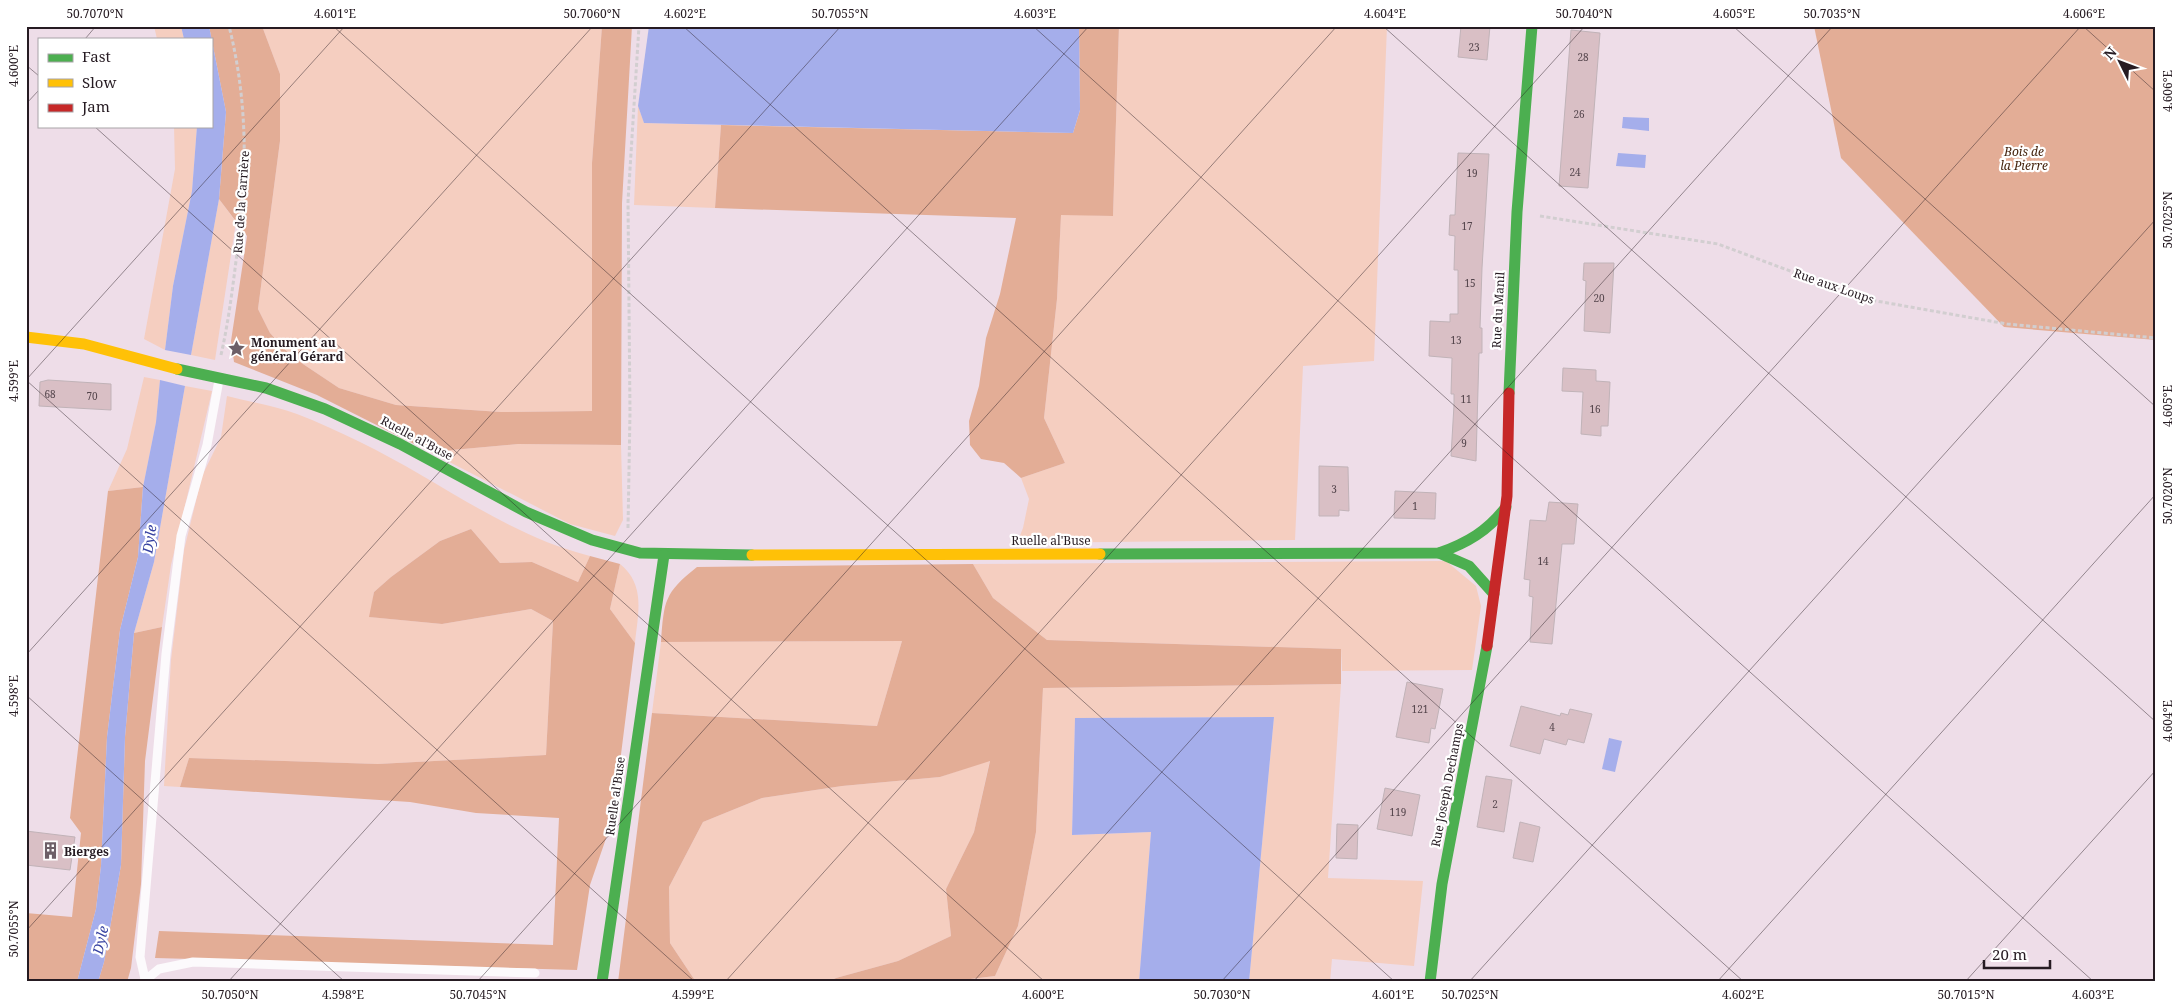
<svg xmlns="http://www.w3.org/2000/svg" width="2182" height="1008" font-family="'Noto Serif',serif">
<style>
.green{fill:#f5cec0}
.forest{fill:#e3ad96}
.water{fill:#a5aeeb}
.building{fill:#d9bfc5;stroke:#c1b3b8}
.lines{fill:none;stroke-linecap:round;stroke-linejoin:round}
.path{stroke:#d2ced0;stroke-width:3;stroke-dasharray:4 2.5;stroke-linecap:butt}
.lane{stroke:#fcfafc;stroke-width:9}
.fast{stroke:#4caf50;stroke-width:11}
.slow{stroke:#ffc107;stroke-width:11}
.jam{stroke:#c62828;stroke-width:11}
.ticks{fill:none;stroke:#261b22;stroke-width:1;stroke-opacity:0.45}
.labels{text-anchor:middle;dominant-baseline:central;stroke-width:4.5;stroke-linejoin:round;paint-order:stroke}
.number-label{font-size:10px;fill:#53444b}
.park-label{font-size:12px;font-style:italic;fill:#44230d;stroke:#fff}
.street-label{font-size:12px;fill:#261b22;stroke:#fff}
.poi-label{font-size:12px;font-weight:bold;fill:#261b22;stroke:#fff;text-anchor:start}
.water-label{font-size:14px;font-style:italic;fill:#3541a0;stroke:#fff}
.neatline{fill:none;stroke:#261b22;stroke-width:2}
.ticks-label{font-size:12px;text-anchor:middle;fill:#261b22}
</style>
<rect width="100%" height="100%" fill="#eedde8"/>
<g class="green">
<polygon points="154,26 181,26 184,39 157,39"/>
<polygon points="262,26 602,26 592,163 592,411 501,412 396,405 339,388 291,356 270,333 258,309 280,141 280,74"/>
<polygon points="1119,26 1387,26 1374,361 1303,366 1295,540 1017,543 1023,528 1029,499 1021,478 1065,463 1044,418 1057,299 1061,214 1113,216"/>
<polygon points="638,106 644,123 721,125 715,208 634,205"/>
<polygon points="174,126 197,126 192,191 173,286 165,350 144,339 175,169"/>
<polygon points="219,199 236,222 215,360 191,355"/>
<polygon points="144,377 160,380 156,422 143,487 108,491 127,449"/>
<polygon points="185,386 212,391 171,565 162,627 134,633 154,562"/>
<path d="M227 396C250 402 275 406 297 414 318 422 339 432 360 442 437 479 506 535 590 556L578 582 532 562 500 563 471 529 440 541 391 577 374 592 370 617 442 624 531 609 553 621 546 755 378 764 189 758 180 787 164 786 171 660 184 550 202 476 221 437Z"/>
<polygon points="518,444 621,445 623,520 615,536 570,524 430,452"/>
<polygon points="1446,561 1476,586 1481,606 1472,670 1342,671 1341,649 1047,640 993,598 973,564"/>
<path d="M620 564C646 585 638 614 635 643L610 609Z"/>
<polygon points="902,641 877,726 652,713 661,642"/>
<polygon points="1341,684 1328,878 1423,881 1414,966 1332,959 1330,982 1249,982 1274,717 1075,718 1072,835 1151,832 1139,982 946,982 995,976 1018,926 1036,832 1043,688"/>
<polygon points="990,760 974,832 946,889 951,936 898,961 836,978 828,982 696,982 670,943 669,887 703,822 762,798 842,786 940,777"/>
</g>
<g class="forest">
<polygon points="209,26 262,26 280,74 280,141 258,309 270,333 291,356 339,388 396,405 501,412 592,411 592,163 602,26 632,26 622,203 621,445 518,444 430,452 317,395 234,362 231,341 247,236 219,199 226,112"/>
<polygon points="1079,26 1119,26 1113,216 1061,215 1057,299 1044,418 1065,463 1021,478 1004,463 981,459 970,445 969,421 979,386 986,338 1000,294 1016,218 715,208 721,125 1073,133 1080,110"/>
<polygon points="1814,26 2156,26 2156,340 2004,327 1841,158"/>
<polygon points="143,487 138,557 120,630 107,737 101,866 96,909 77,982 26,982 26,913 72,917 81,833 70,818 108,491"/>
<polygon points="471,529 500,563 532,562 578,582 590,556 620,564 610,609 635,643 613,818 590,885 577,970 155,958 159,931 553,945 559,818 476,813 410,802 180,787 189,758 378,764 546,755 553,621 531,609 442,624 369,617 374,592 391,577 440,541"/>
<path d="M973 564 993 598 1047 640 1341 649V684L1043 688 1036 832 1018 926 995 976 946 982H828L836 978 898 961 951 936 946 889 974 832 990 761 940 777 842 786 762 798 703 822 669 887 670 943 696 982H618L652 713 877 726 902 641 661 642C664 601 664 593 697 567Z"/>
<polygon points="162,627 145,761 141,884 131,968 127,982 98,982 104,962 121,865 125,737 134,633"/>
</g>
<g class="water">
<polygon points="181,26 209,26 226,112 219,199 191,355 165,350 173,286 192,191 197,126 211,126 211,39 184,39"/>
<polygon points="649,26 1079,26 1080,110 1073,133 644,123 638,106"/>
<polygon points="1623,117 1649,118 1649,131 1622,128"/>
<polygon points="1618,153 1646,155 1645,168 1616,166"/>
<polygon points="160,380 185,386 154,562 134,633 125,737 121,865 104,962 98,982 77,982 96,909 101,866 107,737 120,630 138,557 143,487 156,422"/>
<polygon points="1274,717 1249,982 1139,982 1151,832 1072,835 1075,718"/>
<polygon points="1609,738 1622,741 1615,772 1602,769"/>
</g>
<g class="building">
<polygon points="1461,26 1490,26 1487,60 1458,57"/>
<polygon points="1571,30 1600,33 1588,188 1559,186"/>
<polygon points="1458,153 1489,154 1482,268 1480,328 1482,328 1482,353 1479,353 1476,461 1451,456 1454,405 1454,394 1451,394 1452,358 1429,356 1430,321 1450,322 1450,314 1458,314 1458,270 1454,270 1455,236 1449,235 1450,215 1455,215"/>
<polygon points="1584,263 1614,263 1610,333 1584,331 1586,281 1583,280"/>
<polygon points="1563,368 1596,370 1596,381 1610,382 1608,426 1601,426 1601,436 1581,434 1583,392 1562,391"/>
<polygon points="48,380 111,384 111,410 39,406 40,382"/>
<polygon points="1319,466 1348,467 1349,511 1339,510 1339,516 1319,516"/>
<polygon points="1395,491 1436,493 1435,519 1394,518"/>
<polygon points="1549,502 1578,504 1574,544 1562,544 1552,644 1530,642 1533,597 1529,596 1530,580 1524,579 1530,520 1546,521"/>
<polygon points="1407,682 1443,689 1435,729 1431,728 1429,743 1396,737"/>
<polygon points="1521,706 1560,716 1561,713 1568,715 1570,709 1592,714 1584,743 1568,739 1566,745 1544,739 1540,754 1510,746"/>
<polygon points="1486,776 1512,780 1504,832 1477,827"/>
<polygon points="1385,788 1420,795 1412,836 1377,829"/>
<polygon points="1520,822 1540,827 1533,862 1513,858"/>
<polygon points="1337,824 1358,825 1357,859 1336,858"/>
<polygon points="26,831 75,837 70,870 26,865"/>
</g>
<g class="lines">
<g class="path">
<polyline points="1540,216 1718,244 1865,299 2007,324 2156,338"/>
<path d="M221 355C228 324 232 293 236 261 247 180 249 106 229 26"/>
<polyline points="628,528 630,412 628,201 639,26"/>
</g>
<g class="lane">
<polyline points="145,979 140,957 166,654 181,536 207,445 219,380"/>
<polyline points="143,982 159,969 193,962 535,973"/>
</g>
<g class="fast">
<polyline points="177,369 266,388 325,409 400,444 526,512 592,540 640,553 752,555"/>
<polyline points="1509,393 1517,212 1532,26"/>
<polyline points="1439,553 1469,566 1494,594"/>
<path d="M1100 554 1439 553C1467 543 1488 531 1506 507"/>
<polyline points="602,982 664,555"/>
<polyline points="1430,982 1442,884 1487,646"/>
</g>
<g class="slow">
<polyline points="26,337 84,344 177,369"/>
<polyline points="752,555 1100,554"/>
</g>
<polyline class="jam" points="1487,646 1507,496 1509,393"/>
</g>
<path class="ticks" d="M333 26 1395 982M683 26 1744 982M1033 26 2094 982M1383 26 2156 722M1733 26 2156 407M2083 26 2156 92M85 39 96 26M26 65 39 76M26 104 39 90M94 126 1045 982M26 380 695 982M26 380 345 26M26 655 593 26M26 695 345 982M26 931 841 26M228 982 1089 26M477 982 1337 26M725 982 1585 26M973 982 1833 26M1221 982 2081 26M1469 982 2156 219M1717 982 2156 494M1965 982 2156 770"/>
<defs>
<symbol id="sight-bare" viewBox="-9 -9 18 18"><path d="M0-6L1.8-2.2L6-1.7L2.9 1.2L3.7 5.4L0 3.3L-3.7 5.4L-2.9 1.2L-6-1.7L-1.8-2.2Z" fill="#6c5f67" stroke="#fff" stroke-width="2.5" paint-order="stroke"/></symbol>
<symbol id="building-bare" viewBox="-9 -9 18 18"><path d="M-4-6H4V6H1V3H-1V6H-4ZM-2.5-4.3h1.7v1.8h-1.7ZM.8-4.3h1.7v1.8H.8ZM-2.5-1h1.7V.8h-1.7ZM.8-1h1.7V.8H.8Z" fill="#6c5f67" stroke="#fff" stroke-width="2.5" paint-order="stroke"/></symbol>
</defs>
<g fill-rule="evenodd">
<use href="#sight-bare" x="224" y="336" width="25" height="25"/>
<use href="#building-bare" x="38" y="838" width="25" height="25"/>
</g>
<g class="labels">
<g class="number-label">
<text x="1474" y="47">23</text>
<text x="1583" y="57">28</text>
<text x="1579" y="114">26</text>
<text x="1575" y="172">24</text>
<text x="1472" y="173">19</text>
<text x="1467" y="226">17</text>
<text x="1470" y="283">15</text>
<text x="1599" y="298">20</text>
<text x="1456" y="340">13</text>
<text x="50" y="394">68</text>
<text x="92" y="396">70</text>
<text x="1466" y="399">11</text>
<text x="1595" y="409">16</text>
<text x="1464" y="443">9</text>
<text x="1334" y="489">3</text>
<text x="1415" y="506">1</text>
<text x="1543" y="561">14</text>
<text x="1420" y="709">121</text>
<text x="1552" y="727">4</text>
<text x="1495" y="804">2</text>
<text x="1398" y="812">119</text>
</g>
<g class="park-label">
<text x="2024" y="151">Bois de<tspan x="2024" dy="14">la Pierre</tspan></text>
</g>
<g class="street-label">
<text transform="translate(241 202) rotate(-86)">Rue de la Carrière</text>
<text transform="translate(1834 286) rotate(19)">Rue aux Loups</text>
<text transform="translate(1498 310) rotate(-87)">Rue du Manil</text>
<text transform="translate(417 438) rotate(28)">Ruelle al'Buse</text>
<text x="1051" y="540">Ruelle al'Buse</text>
<text transform="translate(1447 785) rotate(-79)">Rue Joseph Dechamps</text>
<text transform="translate(615 796) rotate(-82)">Ruelle al'Buse</text>
</g>
<g class="poi-label">
<text x="251" y="342">Monument au<tspan x="251" dy="14">général Gérard</tspan></text>
<text x="64" y="851">Bierges</text>
</g>
<g class="water-label">
<text transform="translate(149 539) rotate(-81)">Dyle</text>
<text transform="translate(100 940) rotate(-77)">Dyle</text>
</g>
</g>
<rect width="2182" height="1008" fill="none" stroke="#ffffff" stroke-width="55"/>
<rect x="38" y="38" width="175" height="90" fill="#ffffff" stroke="#a8a4a7"/>
<rect x="48" y="54" width="25" height="8" fill="#4caf50" stroke="#a8a4a7"/>
<text x="82" y="62" font-size="15" fill="#261b22">Fast</text>
<rect x="48" y="79" width="25" height="8" fill="#ffc107" stroke="#a8a4a7"/>
<text x="82" y="88" font-size="15" fill="#261b22">Slow</text>
<rect x="48" y="104" width="25" height="8" fill="#c62828" stroke="#a8a4a7"/>
<text x="82" y="112" font-size="15" fill="#261b22">Jam</text>
<g transform="translate(2120 62) rotate(312)" stroke="#ffffff" stroke-width="4" paint-order="stroke">
<path d="M0-4L9 19L0 12L-9 19Z" fill="#261b22"/>
<text y="-8" font-size="14" font-weight="bold" text-anchor="middle" fill="#261b22">N</text>
</g>
<path d="M1984 960v8h66v-8" fill="none" stroke="#261b22" stroke-width="2.5"/>
<text x="1992" y="960" font-size="15" fill="#261b22" stroke="#ffffff" stroke-width="4" paint-order="stroke">20 m</text>
<rect x="28" y="28" width="2126" height="952" class="neatline"/>
<g class="ticks-label">
<text x="95" y="18">50.7070°N</text>
<text x="335" y="18">4.601°E</text>
<text x="592" y="18">50.7060°N</text>
<text x="685" y="18">4.602°E</text>
<text x="840" y="18">50.7055°N</text>
<text x="1035" y="18">4.603°E</text>
<text x="1385" y="18">4.604°E</text>
<text x="1584" y="18">50.7040°N</text>
<text x="1734" y="18">4.605°E</text>
<text x="1832" y="18">50.7035°N</text>
<text x="2084" y="18">4.606°E</text>
<text transform="translate(14 66) rotate(-90)" y="4">4.600°E</text>
<text transform="translate(2168 91) rotate(-90)" y="4">4.606°E</text>
<text transform="translate(2168 220) rotate(-90)" y="4">50.7025°N</text>
<text transform="translate(14 381) rotate(-90)" y="4">4.599°E</text>
<text transform="translate(2168 406) rotate(-90)" y="4">4.605°E</text>
<text transform="translate(2168 496) rotate(-90)" y="4">50.7020°N</text>
<text transform="translate(14 696) rotate(-90)" y="4">4.598°E</text>
<text transform="translate(2168 721) rotate(-90)" y="4">4.604°E</text>
<text transform="translate(14 929) rotate(-90)" y="4">50.7055°N</text>
<text x="230" y="999">50.7050°N</text>
<text x="343" y="999">4.598°E</text>
<text x="478" y="999">50.7045°N</text>
<text x="693" y="999">4.599°E</text>
<text x="1043" y="999">4.600°E</text>
<text x="1222" y="999">50.7030°N</text>
<text x="1393" y="999">4.601°E</text>
<text x="1470" y="999">50.7025°N</text>
<text x="1743" y="999">4.602°E</text>
<text x="1966" y="999">50.7015°N</text>
<text x="2093" y="999">4.603°E</text>
</g>
</svg>
